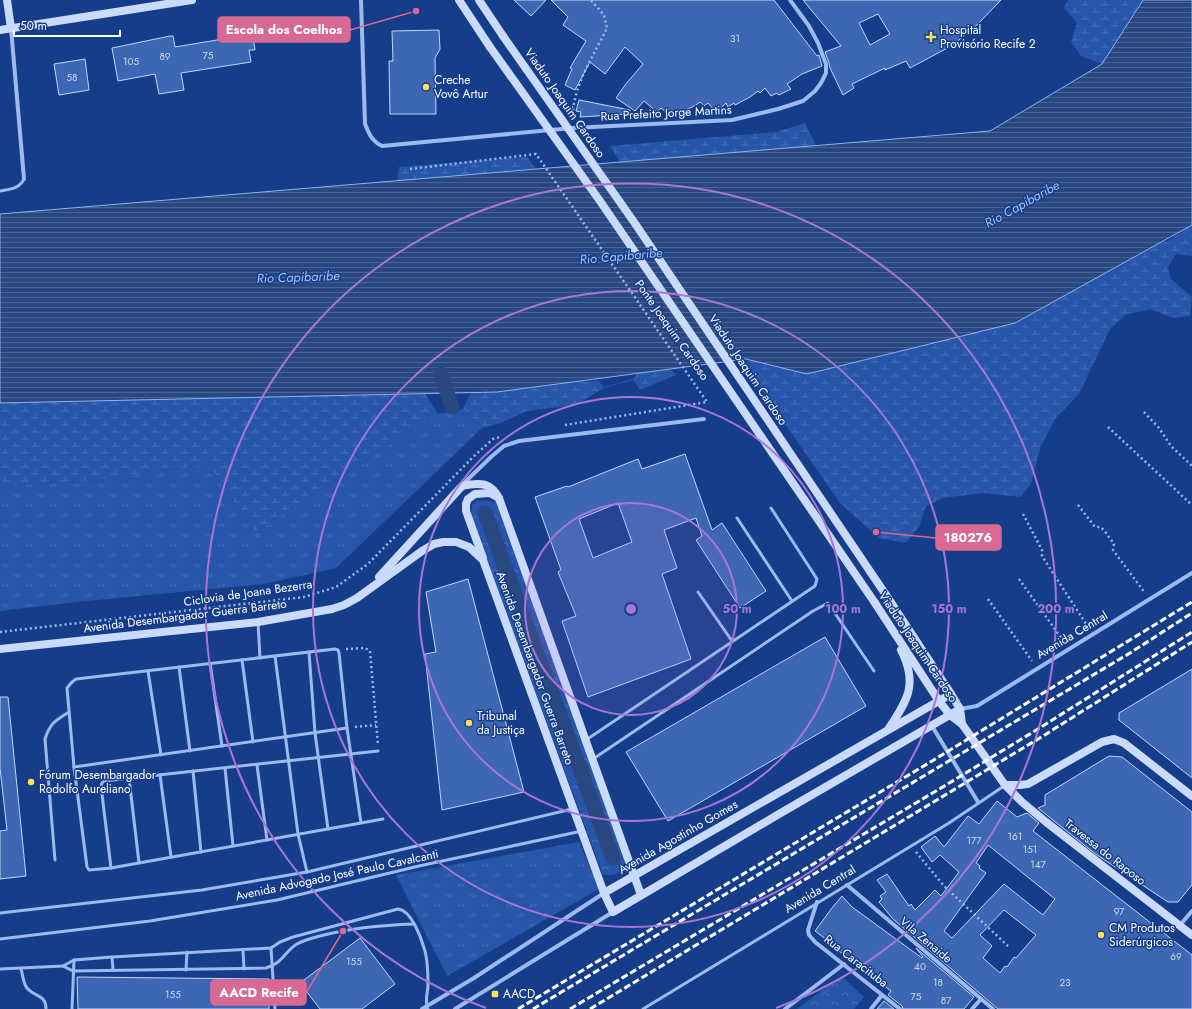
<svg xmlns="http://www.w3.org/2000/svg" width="1192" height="1009" font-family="Jost,sans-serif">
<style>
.grass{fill:url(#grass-tufts)}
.wetland{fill:url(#wetland-marsh)}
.park{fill:url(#park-crowns)}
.water{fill:url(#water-rules);stroke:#8eb3f2}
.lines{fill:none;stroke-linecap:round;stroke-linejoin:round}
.canal{stroke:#294780;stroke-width:15}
.building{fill:#3d67b3;stroke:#c2d7fb;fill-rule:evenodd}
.path{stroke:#9cbaef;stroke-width:2.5;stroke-dasharray:2 3;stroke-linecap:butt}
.lane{stroke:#9cbaef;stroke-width:3}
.street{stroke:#9cbaef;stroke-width:4}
.secondary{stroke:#cadafb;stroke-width:8}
.rail{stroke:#fff;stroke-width:3;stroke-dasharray:7 3;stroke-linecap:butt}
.secondary-bridge{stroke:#cadafb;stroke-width:8}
.ring{fill:none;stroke:#a976d5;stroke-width:2}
.poi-dot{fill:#ffde5a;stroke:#153d8a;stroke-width:1.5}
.labels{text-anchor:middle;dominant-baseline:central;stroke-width:3;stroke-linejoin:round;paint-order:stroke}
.number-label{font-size:10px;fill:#ced9ec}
.poi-label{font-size:12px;fill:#fff;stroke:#153d8a;text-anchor:start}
.street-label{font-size:12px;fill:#fff;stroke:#153d8a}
.water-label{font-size:13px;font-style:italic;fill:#a7c4f7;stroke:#153d8a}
.centre{fill:#a976d5;stroke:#153d8a;stroke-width:2}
.ring-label{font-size:12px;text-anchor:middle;font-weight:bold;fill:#a976d5;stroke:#153d8a;stroke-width:3;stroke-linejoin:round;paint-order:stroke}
.leader{fill:none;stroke:#d76994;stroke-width:1.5}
.callout-dot{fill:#d76994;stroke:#153d8a;stroke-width:1.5}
.callout{fill:#d76994;stroke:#d76994;stroke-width:1.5}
.callout-label{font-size:13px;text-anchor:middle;font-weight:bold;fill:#fff}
</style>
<defs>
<pattern id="grass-tufts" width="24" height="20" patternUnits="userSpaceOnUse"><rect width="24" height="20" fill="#2755a9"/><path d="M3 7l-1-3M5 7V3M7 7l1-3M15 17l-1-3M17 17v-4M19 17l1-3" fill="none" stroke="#476eb6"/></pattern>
<pattern id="wetland-marsh" width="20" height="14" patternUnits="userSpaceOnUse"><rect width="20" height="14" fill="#2755a9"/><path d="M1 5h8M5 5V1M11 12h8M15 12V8" fill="none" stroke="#476eb6"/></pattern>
<pattern id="park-crowns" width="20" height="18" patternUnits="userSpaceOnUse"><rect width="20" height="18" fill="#2755a9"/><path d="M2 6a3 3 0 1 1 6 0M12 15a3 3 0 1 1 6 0" fill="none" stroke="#476eb6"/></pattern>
<pattern id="water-rules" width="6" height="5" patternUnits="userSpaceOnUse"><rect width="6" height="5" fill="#294780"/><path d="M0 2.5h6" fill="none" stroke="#496393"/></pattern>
</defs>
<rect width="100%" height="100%" fill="#153d8a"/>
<g class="grass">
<polygon points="463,409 482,428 336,568 264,584 76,602 0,611 0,488 23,484 99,480 208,464 255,532 438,414"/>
<polygon points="579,842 599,889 447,976 396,875"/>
</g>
<g class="wetland">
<polygon points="1068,0 1143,0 1102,64 1081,56 1071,42 1077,23 1064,8"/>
<polygon points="805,123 816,146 620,162 610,146 776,132"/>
<polygon points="527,157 536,169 397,181 399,167"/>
<polygon points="1192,224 1192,256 1176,254 1168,267 1171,279 1192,297 1190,316 1173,318 1150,309 1125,315 1110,329 1079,394 1055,419 1041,446 1031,484 1020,497 983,493 943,498 926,506 919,527 906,543 879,538 840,503 744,365 752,357 1121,253 1168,241"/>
<path d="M667 366 676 375 640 390 633 380 604 388 575 405 527 411 498 424 482 428 463 409C465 401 470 397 472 389L571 378 586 382 598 380 604 387 633 379 641 369Z"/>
<polygon points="421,387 438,414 255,532 208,464 99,480 23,484 0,488 0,388"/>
</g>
<g class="park">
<path d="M486 500 496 502 499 509 625 860C620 875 618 875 603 875L471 515 472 505 477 501Z"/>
<polygon points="841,976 864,997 854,1009 797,1009"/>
</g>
<polygon class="water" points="1143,0 1192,0 1192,225 1015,323 807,374 746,359 497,392 0,403 0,214 990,131 1102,64"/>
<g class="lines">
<g class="canal">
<polyline points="441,374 452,407"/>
<polyline points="485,513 613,858"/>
</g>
</g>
<g class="building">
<polygon points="514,0 546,0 531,16"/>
<polygon points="551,0 774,0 817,56 819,55 822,66 802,74 787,84 791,89 779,95 777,93 771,96 765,88 760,93 758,91 750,97 735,105 734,103 728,107 726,103 716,112 708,103 704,106 700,102 696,105 684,111 672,113 670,115 661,108 657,112 644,101 635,111 616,98 625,85 643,64 625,47 605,74 590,62 575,90 565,85 572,69 570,68 586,41 563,25 568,17"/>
<path d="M803 0H1001L978 24 953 45 910 68 906 61 885 70V68L852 84 854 88 843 95 830 68 829 63 825 52 841 46ZM878 14 890 34 870 45 859 23Z"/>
<polygon points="251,24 255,50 249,50 251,62 181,73 184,90 159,94 155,74 118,81 112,48 170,36 173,36 175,47 229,38 227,28"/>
<polygon points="439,30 440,49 435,58 436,114 390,114 389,61 393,61 392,31"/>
<polygon points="85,59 89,90 59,95 54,64"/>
<polygon points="579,100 630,110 629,114 580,117 581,112 576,111"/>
<path d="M685 454 712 530 722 523 766 591 740 608 696 540 702 536 696 518 664 530 677 568 662 574 691 659 588 697 562 621 576 616 558 572 561 570 535 497 567 486 568 487 638 459 642 469ZM618 503 632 542 593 558 579 519Z"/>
<polygon points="468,579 524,792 442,810 425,654 436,652 426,592"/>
<polygon points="825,637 866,706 668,821 626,752"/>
<polygon points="1192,669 1192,778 1119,720 1119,713"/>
<polygon points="0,697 8,697 26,876 0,879 0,831 7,830 0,768"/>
<polygon points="1109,756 1122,757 1192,812 1192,885 1178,902 1168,902 1094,853 1038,808 1045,805 1045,795"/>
<path d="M997 801 1017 817 1027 813 1039 823 1033 831 1192 955V1009H998L893 919 879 902 882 899 880 896 886 892 877 880 887 874 909 906 911 904 915 910 935 890 941 896 959 872 940 855 932 862 921 847 935 836 944 847 968 816 979 824ZM988 845 1055 899 1043 915 1004 884 952 938 944 931 986 873 979 868 980 866 976 863ZM1004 910 1036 935 1016 958 1014 957 1007 967 1005 966 1000 973 983 958 992 946 980 935Z"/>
<polygon points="842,896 852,907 922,958 923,957 916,948 974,997 964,1009 903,1009 902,1006 888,995 891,991 826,941 827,940 815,931 832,908"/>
<polygon points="360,938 395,984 362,1009 320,1009 300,983"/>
<polygon points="77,977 269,979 269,1009 78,1009"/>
<polygon points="884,1001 894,1009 877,1009"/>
</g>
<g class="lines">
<g class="path">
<path d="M573 115C573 86 595 53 607 28L604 15 591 0"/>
<polyline points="410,169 536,154 707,402 565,425"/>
<polyline points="1144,412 1159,428 1171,446 1192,466"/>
<polyline points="1108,427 1192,505"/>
<polyline points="1078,505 1095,527 1100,527 1104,530 1114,544 1113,550 1145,593"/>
<polyline points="1023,514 1042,550 1042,556 1088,627"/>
<polyline points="1019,579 1064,642"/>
<polyline points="988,599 1032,661"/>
<polyline points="0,632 304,597 336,587 368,564 473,457 493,439 500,437"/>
<polyline points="346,649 365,648 370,651 378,745"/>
<polyline points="355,727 376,725"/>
<polyline points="916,852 944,886 1008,946"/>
</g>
<g class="lane">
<path d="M0 191C10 189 19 189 24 179"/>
<polyline points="737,518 792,601"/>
<polyline points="698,592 732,641"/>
<polyline points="258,622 260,658"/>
<polyline points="309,652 315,733 328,829"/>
<polyline points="275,656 298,834 307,872"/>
<polyline points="242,660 253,742"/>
<polyline points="210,663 222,746"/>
<polyline points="179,667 190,751"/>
<polyline points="148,671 161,755"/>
<polyline points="586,740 815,586 817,579 771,508"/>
<polyline points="593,759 813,611 828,603 874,671"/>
<polyline points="257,765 267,840"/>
<polyline points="74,767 347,728"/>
<polyline points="225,768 233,846"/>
<polyline points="193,771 201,852"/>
<polyline points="160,775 171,857"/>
<polyline points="129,778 139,863"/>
<polyline points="361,823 347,728 339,653 338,650 335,649 76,679 72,682 67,688 74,767 87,867 89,870 111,868 361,823 383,819"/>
<path d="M55 860 45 739C50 723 56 720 69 712"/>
<polyline points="111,868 101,786 102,783 104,781 378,751"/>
<polyline points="0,913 202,890 307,872 572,809"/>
<polyline points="0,939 150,921 277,900 419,866 582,831"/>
<polyline points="271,948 275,1009"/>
<polyline points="243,950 244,969"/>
<polyline points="112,957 113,970"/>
<path d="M63 966 73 971 266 968C283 963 284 952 297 944 304 940 312 938 320 936 351 928 382 925 414 924"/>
<path d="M0 969 63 966 74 960 112 957 271 948 280 942 293 937 398 909C411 910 421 937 424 948 428 959 428 973 428 985 428 992 424 1003 428 1009"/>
<path d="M21 969C23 975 23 983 27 988 34 997 46 994 46 1009"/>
<polyline points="186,970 187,952"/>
<polyline points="72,1009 74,960"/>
<polyline points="643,1009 949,823 1004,786"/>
</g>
<g class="street">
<path d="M361 0 365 124C369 134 372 141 382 146L572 128 732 120 778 109 803 101 815 91 821 83 826 73V64L818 43 809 26 790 0"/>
<polyline points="11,28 24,179"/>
<polyline points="463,484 492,456 504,446 519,441 704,419"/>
<polyline points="960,709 977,706 1192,573"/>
<polyline points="932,726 978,802"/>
<polyline points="847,885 993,1009"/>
<polyline points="817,902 808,930 809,935 815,942 900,1009"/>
<polyline points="1180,925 1192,911"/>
<polyline points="422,1009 474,978 604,893"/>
<polyline points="455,1009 613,912"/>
<polyline points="785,1009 844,964"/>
<polyline points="871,1009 882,995"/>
<polyline points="972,1009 981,999"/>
</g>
<g class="secondary">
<polyline points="7,0 11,28"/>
<polyline points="459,0 490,47"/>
<polyline points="479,0 503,36"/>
<polyline points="0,30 192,0"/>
<polyline points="483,558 466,511 466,504 468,499 475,494 490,493 499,498"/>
<path d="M379 577 462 486C480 482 493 482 500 501L641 895"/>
<polyline points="886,595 951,694 960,709 962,724"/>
<polyline points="875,603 939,701 950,715 962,724 1005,785 1022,802 1046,822 1192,935"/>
<polyline points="0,649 258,622 332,609 344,605 357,598 422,551 434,544 443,542 456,542 469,547 483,560 604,893 613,912 779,814 960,709"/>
<path d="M889 728C908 700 918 683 901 650"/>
<polyline points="1005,785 1020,785 1028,784 1102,742 1114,739 1124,743 1192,796"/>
<polyline points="604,893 951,694"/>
</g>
<g class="rail">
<polyline points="518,1009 932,761 1192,602"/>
<polyline points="533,1009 1130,653 1192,613"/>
<polyline points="570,1009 946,785 1038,729 1192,632"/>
<polyline points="590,1009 1043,736 1192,642"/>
</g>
<g class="secondary-bridge">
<polyline points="503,36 634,222 886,595"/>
<polyline points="490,47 600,201 875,603"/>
</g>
</g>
<circle cx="631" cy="609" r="106" fill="#a976d5" fill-opacity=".12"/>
<g class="ring">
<circle cx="631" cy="609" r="106"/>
<circle cx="631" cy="609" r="212"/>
<circle cx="631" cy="609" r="318"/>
<path d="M486 1008A425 425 0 1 1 776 1008"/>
</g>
<g class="poi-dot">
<path d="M929 31h4v4h4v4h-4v4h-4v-4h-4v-4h4z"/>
<circle cx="426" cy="87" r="4"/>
<circle cx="469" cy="723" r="4"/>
<circle cx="31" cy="782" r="4"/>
<circle cx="1101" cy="935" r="4"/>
<rect x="491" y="990" width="8" height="8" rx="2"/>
</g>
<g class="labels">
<g class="number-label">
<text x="735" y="38">31</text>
<text x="208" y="55">75</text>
<text x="165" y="56">89</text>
<text x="131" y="61">105</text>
<text x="72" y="77">58</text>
<text x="1015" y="836">161</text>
<text x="974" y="840">177</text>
<text x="1030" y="849">151</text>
<text x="1038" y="864">147</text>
<text x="1119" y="911">97</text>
<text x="1176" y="956">69</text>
<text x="354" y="961">155</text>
<text x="920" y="966">40</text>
<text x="938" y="982">18</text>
<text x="1065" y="982">23</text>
<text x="173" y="994">155</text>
<text x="916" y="996">75</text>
<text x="946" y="1000">87</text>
</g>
<g class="poi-label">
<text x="940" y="30">Hospital<tspan x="940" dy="14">Provisório Recife 2</tspan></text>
<text x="434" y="80">Creche<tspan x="434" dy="14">Vovô Artur</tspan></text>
<text x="477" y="716">Tribunal<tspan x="477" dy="14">da Justiça</tspan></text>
<text x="39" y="775">Fórum Desembargador<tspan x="39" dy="14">Rodolfo Aureliano</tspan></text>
<text x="1109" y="928">CM Produtos<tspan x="1109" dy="14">Siderúrgicos</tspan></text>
<text x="503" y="994">AACD</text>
</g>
<g class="street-label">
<text transform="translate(565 103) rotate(55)">Viaduto Joaquim Cardoso</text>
<text transform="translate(666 113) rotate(-3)">Rua Prefeito Jorge Martins</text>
<text transform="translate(672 330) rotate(55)">Ponte Joaquim Cardoso</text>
<text transform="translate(748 370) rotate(56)">Viaduto Joaquim Cardoso</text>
<text transform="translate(248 593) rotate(-8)">Ciclovia de Joana Bezerra</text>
<text transform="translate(185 616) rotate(-7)">Avenida Desembargador Guerra Barreto</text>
<text transform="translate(1072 635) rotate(-31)">Avenida Central</text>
<text transform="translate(918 647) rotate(56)">Viaduto Joaquim Cardoso</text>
<text transform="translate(535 668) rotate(70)">Avenida Desembargador Guerra Barreto</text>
<text transform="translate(678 837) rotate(-30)">Avenida Agostinho Gomes</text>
<text transform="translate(1105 852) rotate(38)">Travessa do Raposo</text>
<text transform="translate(337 875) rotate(-12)">Avenida Advogado José Paulo Cavalcanti</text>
<text transform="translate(820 889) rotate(-31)">Avenida Central</text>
<text transform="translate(926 940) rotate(40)">Vila Zenaide</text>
<text transform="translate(856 961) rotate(38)">Rua Caracituba</text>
</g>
<g class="water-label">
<text transform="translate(1022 204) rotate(-29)">Rio Capibaribe</text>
<text transform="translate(621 256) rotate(-5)">Rio Capibaribe</text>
<text transform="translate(298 277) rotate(-2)">Rio Capibaribe</text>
</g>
</g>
<circle cx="631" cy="609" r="6" class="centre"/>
<g class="ring-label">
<text x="737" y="613">50 m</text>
<text x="843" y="613">100 m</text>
<text x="949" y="613">150 m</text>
<text x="1056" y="613">200 m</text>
</g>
<path class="leader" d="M416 11L350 30M876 532L936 538M343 931L306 993"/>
<g class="callout-dot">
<circle cx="416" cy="11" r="4"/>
<circle cx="876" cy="532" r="4"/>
<circle cx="343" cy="931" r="4"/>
</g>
<g class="callout">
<rect x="218" y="17" width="132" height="25" rx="4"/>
<rect x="936" y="525" width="65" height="25" rx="4"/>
<rect x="211" y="980" width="95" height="25" rx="4"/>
</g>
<g class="callout-label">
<text x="284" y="34">Escola dos Coelhos</text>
<text x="968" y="542">180276</text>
<text x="259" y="997">AACD Recife</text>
</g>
<path d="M14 30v6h106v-6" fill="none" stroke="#ffffff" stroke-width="2"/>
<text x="20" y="30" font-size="12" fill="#ffffff" stroke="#153d8a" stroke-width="3" paint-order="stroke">50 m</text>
</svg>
